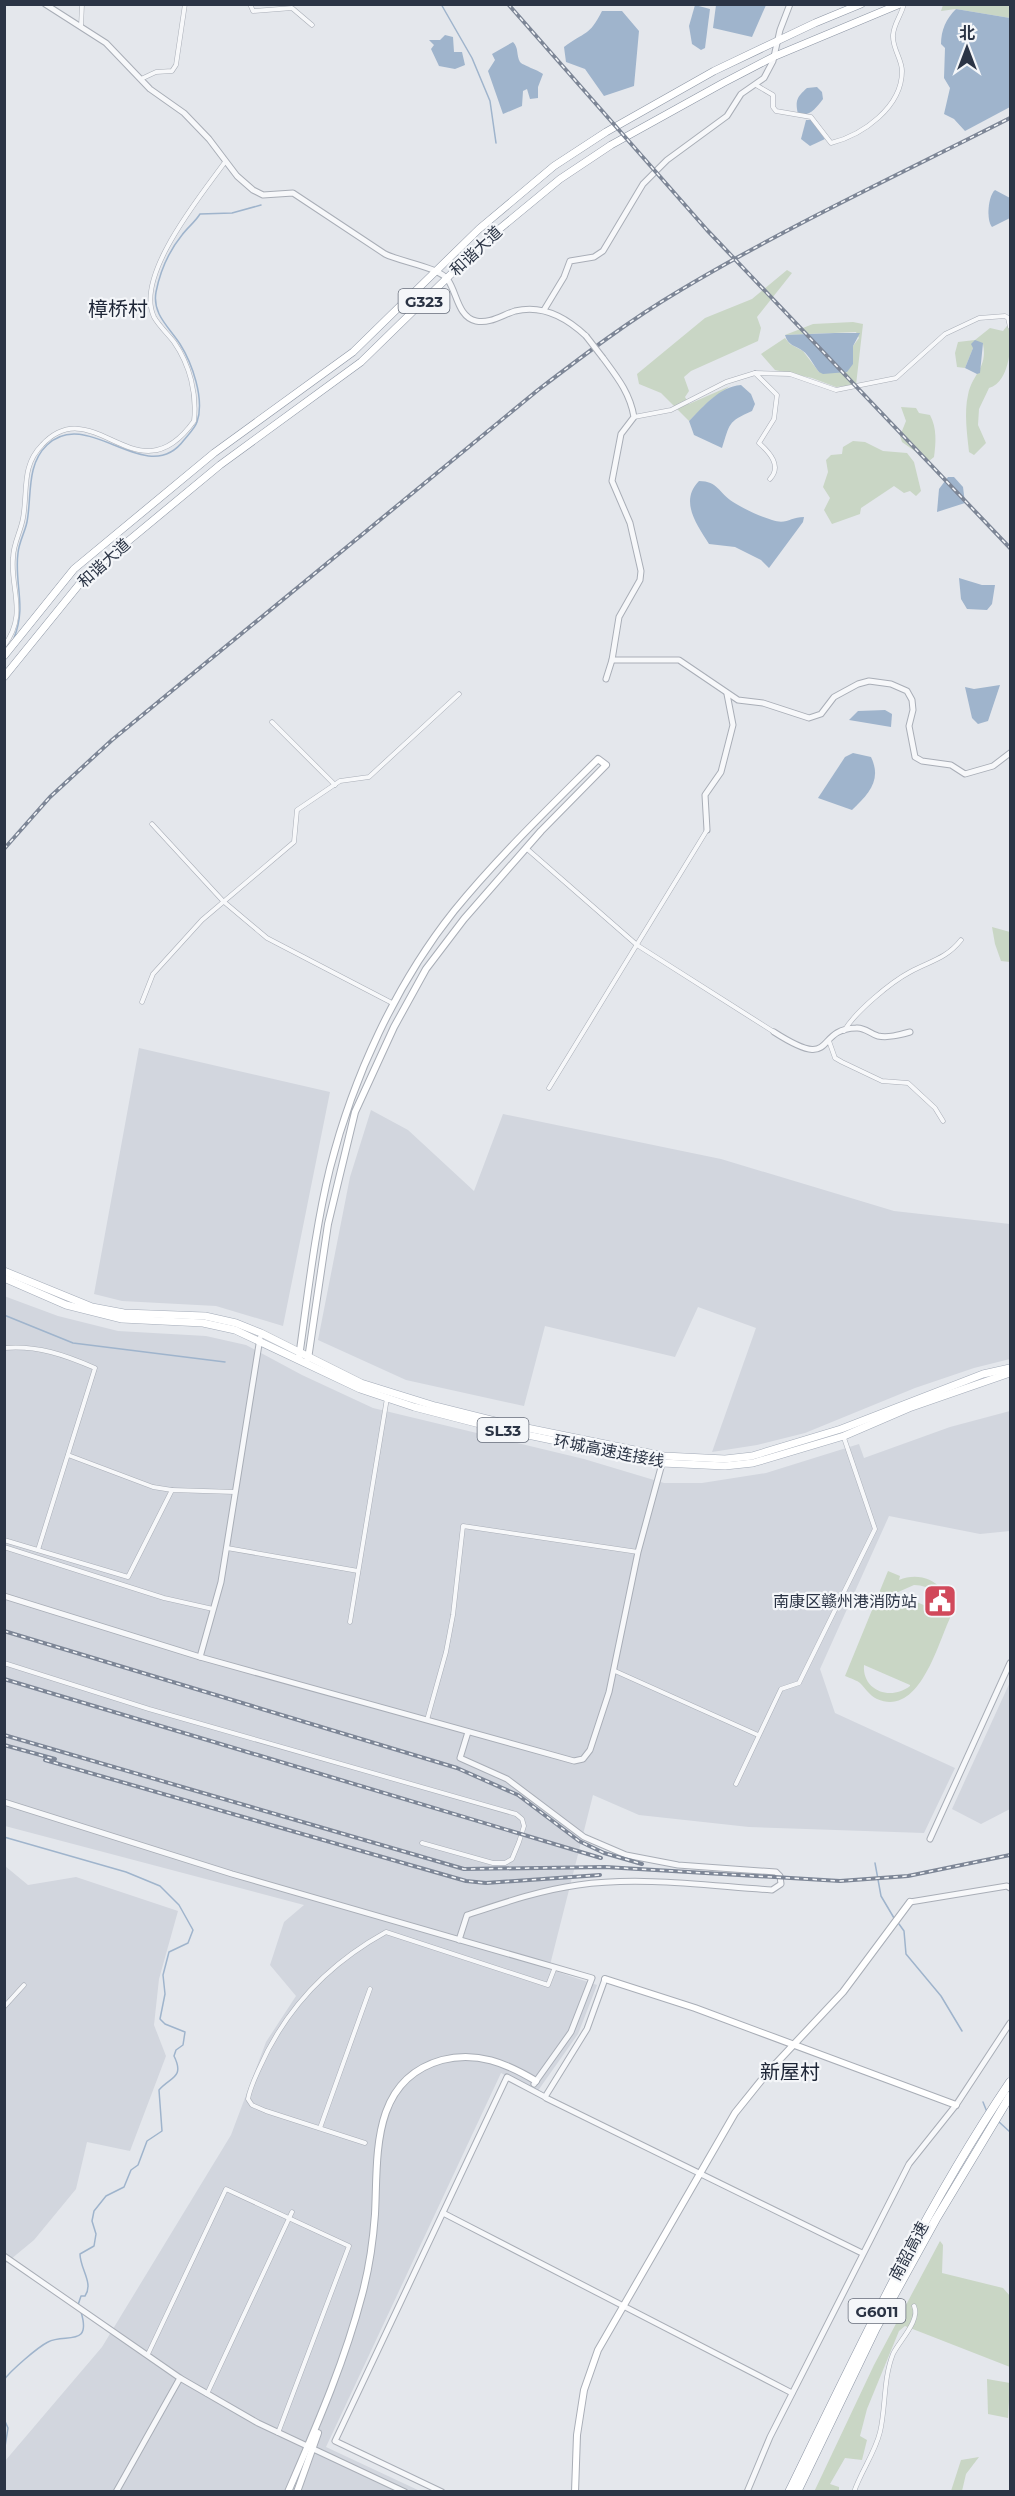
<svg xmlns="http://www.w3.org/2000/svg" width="1015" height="2496" font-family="Montserrat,'Noto Sans SC',sans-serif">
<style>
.built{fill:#d2d6de}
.green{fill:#c9d6c5;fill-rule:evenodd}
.water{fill:#9fb4cc}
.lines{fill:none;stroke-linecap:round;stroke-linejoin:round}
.stream{stroke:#9fb4cc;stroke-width:1.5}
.minor-casing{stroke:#a9aeb7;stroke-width:5}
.tertiary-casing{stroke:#a9aeb7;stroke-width:7}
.secondary-casing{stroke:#a9aeb7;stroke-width:8}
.primary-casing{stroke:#a3abb8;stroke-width:8}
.trunk-casing{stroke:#8b94a3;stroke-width:8}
.motorway-casing{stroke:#8b94a3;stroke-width:9}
.minor{stroke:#f7f8fa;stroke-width:4}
.tertiary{stroke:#f7f8fa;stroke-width:5}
.secondary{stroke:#fff;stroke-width:6}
.primary{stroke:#fff;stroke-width:7}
.trunk{stroke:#fff;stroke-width:7}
.motorway{stroke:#fff;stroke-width:8}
.rail-casing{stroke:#7d8696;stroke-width:4}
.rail{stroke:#f4f6f9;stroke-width:1.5;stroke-dasharray:4.5;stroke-linecap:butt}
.tertiary-bridge-casing{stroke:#a9aeb7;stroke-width:7;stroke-linecap:butt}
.tertiary-bridge{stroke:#f7f8fa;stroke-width:5}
.labels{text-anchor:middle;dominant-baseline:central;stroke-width:4.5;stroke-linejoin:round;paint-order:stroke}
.shield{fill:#f4f6f9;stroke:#676e7b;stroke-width:1.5}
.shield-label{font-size:15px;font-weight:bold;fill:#2b3445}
.street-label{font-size:16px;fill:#2b3445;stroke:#f4f6f9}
.poi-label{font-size:16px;fill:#2b3445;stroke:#f4f6f9;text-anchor:end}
.quarter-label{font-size:20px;fill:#1d2536;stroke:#f4f6f9}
</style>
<rect width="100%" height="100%" fill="#e4e7ec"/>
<g class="built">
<polygon points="139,1048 330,1092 283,1326 216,1306 122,1301 94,1294"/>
<polygon points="371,1110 408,1130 474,1191 503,1114 721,1159 894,1211 1010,1224 1010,1359 974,1368 915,1388 805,1433 757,1445 712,1452 756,1328 698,1307 675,1357 545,1326 524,1406 406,1380 318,1340 350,1177"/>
<polygon points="4,1296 58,1316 118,1331 206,1336 246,1345 302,1375 373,1408 584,1459 664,1483 702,1483 766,1473 859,1444 864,1458 950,1427 1010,1411 1010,1531 980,1534 889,1516 820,1669 835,1713 955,1768 924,1833 749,1827 639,1815 593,1795 549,1969 597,1985 578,2034 537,2092 501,2073 326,2447 420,2491 5,2491 5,2461 102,2347 231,2135 266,2042 296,1996 270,1965 284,1922 304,1905 5,1826"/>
<polygon points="1010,1682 1010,1809 981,1824 952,1809"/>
<polygon points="5,1866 28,1885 76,1877 178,1911 159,1979 154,2025 166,2056 130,2151 87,2142 76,2189 34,2240 5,2264"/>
</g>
<g class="green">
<polygon points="943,5 1010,5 1010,18 956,9 941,11"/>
<polygon points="787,270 792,273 757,317 761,328 758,341 691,371 684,377 689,391 685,397 689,404 730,386 709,401 689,421 661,393 639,384 637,374 705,318 752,299"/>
<polygon points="853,322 863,324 856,385 836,387 812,378 775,370 761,354 785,338 790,344 803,351 819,372 853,364 853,346 859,338 856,332 785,335 813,324"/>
<path d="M1010 322C1012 341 1011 382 989 388L979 409 978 425 986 443 974 455 969 452C967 434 964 412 968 395 972 374 988 368 983 344L973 348 965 368 957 367 955 353 958 342 975 340 990 328 1003 331Z"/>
<path d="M901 407 916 408 919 413 930 415C937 428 936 443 934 457L929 461 902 442 900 436 906 421Z"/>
<polygon points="853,441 865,442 883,451 907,453 914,462 921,491 916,496 910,491 904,493 894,486 861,508 860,514 832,524 824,510 830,498 823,487 828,472 826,460 831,455 842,454 843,447"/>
<polygon points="992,927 1010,932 1010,962 1001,961 995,944"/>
<path d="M888 1571 900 1576 899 1580C926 1569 953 1588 950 1618 937 1646 919 1717 877 1699 869 1695 866 1689 860 1683 858 1681 850 1678 845 1676ZM914 1585C931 1585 942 1596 942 1613L896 1593ZM864 1665 910 1685V1686C891 1701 862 1691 864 1665Z"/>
<polygon points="940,2241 943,2245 942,2273 1003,2288 1010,2296 1010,2367 905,2326 899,2331 867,2409 860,2436 867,2440 862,2460 845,2458 830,2484 839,2487 839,2491 814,2492 874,2365"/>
<polygon points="987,2379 1010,2383 1008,2418 988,2414"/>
<polygon points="979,2457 966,2474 962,2491 951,2491 961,2460"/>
</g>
<g class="water">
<polygon points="695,5 710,9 705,48 701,50 692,44 689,26"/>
<polygon points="716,5 716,4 766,5 752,37 713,28"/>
<path d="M956 9 1010 18V107L965 131 954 119 944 114 950 88 944 78 945 48 941 44C941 30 946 19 956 9Z"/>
<path d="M602 11H622L639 31 634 86 604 96 585 69 566 62 564 47C585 31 589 37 602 11Z"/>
<polygon points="445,35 453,37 454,52 462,52 465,65 455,69 439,66 431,49 434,45 429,40 440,40"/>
<path d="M513 42C519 48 516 55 520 62 522 65 538 70 543 74L538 87V98L530 99 527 89 523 91 522 106 503 114 488 71 495 60 492 54Z"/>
<path d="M817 87 822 92 823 99C816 108 810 117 798 114 795 100 797 97 807 88Z"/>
<polygon points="806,120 811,120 825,139 810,146 801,139"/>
<path d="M995 190 1010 198V218L992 227C986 220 988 196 995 190Z"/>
<path d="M835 333H860L853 346V364L847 372 823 374 819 372C814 366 809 355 803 351 795 345 788 346 785 335Z"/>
<polygon points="975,340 983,343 980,373 977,374 965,368 973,348 971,344"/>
<path d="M741 385 751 394 755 404 752 411C727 422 730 424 722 448L694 435 689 421C704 406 719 387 741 385Z"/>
<polygon points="948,477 954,477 963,487 965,503 937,512 939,489"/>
<path d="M699 481C718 481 719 493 733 502 744 509 759 516 772 520 787 525 790 517 804 517L803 522 769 568 761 560 735 547 709 544C697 525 679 501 699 481Z"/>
<polygon points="959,578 982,585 995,585 992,604 987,610 967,609 961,599"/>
<polygon points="1000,685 988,721 978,724 972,718 965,687 974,689"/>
<polygon points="885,710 892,714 891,727 849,720 858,711"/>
<path d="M853 753 871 757C882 780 869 794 852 810L818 798 845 757Z"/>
</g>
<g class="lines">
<g class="stream">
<polyline points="441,4 472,58 490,101 496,143"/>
<path d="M14 638C27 606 14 584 18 553 19 542 25 532 27 522 32 496 26 465 47 445 88 405 147 490 184 440 188 435 195 428 197 422 205 399 192 363 180 344 169 327 152 314 156 292 160 272 169 251 182 235 188 227 195 222 200 214L232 213 261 205"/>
<polyline points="4,1315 73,1343 225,1362"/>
<path d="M4 1837 126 1872 160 1886 179 1905 193 1930 188 1943 169 1952 163 1975 165 1994 160 2019 165 2024 185 2032 183 2045 176 2050 174 2056C185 2078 170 2077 159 2090L162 2131 147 2141 138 2165 131 2170 124 2187 106 2196 94 2211 92 2221 96 2234 94 2246 80 2254C80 2269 94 2283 85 2296H81L78 2305"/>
<polyline points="875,1863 881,1896 894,1918"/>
<polyline points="899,1924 904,1931 906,1954 941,1996 962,2031"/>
<polyline points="983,2102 987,2112"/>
<polyline points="998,2121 1010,2132"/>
<path d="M4 2380C10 2371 38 2347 48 2342 65 2333 92 2348 81 2312"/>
<polyline points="4,2419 8,2428 4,2453"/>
</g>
<defs>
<g id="minor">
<polyline points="250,4 253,11 292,8 312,25"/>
<polyline points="81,27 82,4"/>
<polyline points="141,79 156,72 172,71 176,65 185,4"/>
<path d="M756 85 773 95V107L776 111 811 117 831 143C863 135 902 107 902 71 902 59 892 48 893 35 894 23 901 16 904 4"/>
<path d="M755 373 777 395 774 419 759 443C770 453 782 466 770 479"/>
<polyline points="634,417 671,410 726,382 755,373 790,374 836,390 896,378 945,334 979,318 1005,316 1008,318 1010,327"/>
<path d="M4 646C28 614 10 589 13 558 13 544 21 531 23 518 28 491 21 466 42 445 94 389 137 501 194 421 197 394 190 365 174 342 168 334 159 326 154 317 134 276 202 194 225 162"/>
<polyline points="272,722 335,785"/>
<polyline points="152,824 223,901 267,938 394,1004"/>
<polyline points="526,848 637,945 774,1032"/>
<polyline points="142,1002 153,974 202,920 294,842 297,810 340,781 369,777 459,694"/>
<path d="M844 1031C855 1012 891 982 910 972 930 961 946 959 961 940"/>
<polyline points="829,1041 835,1058 842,1062 882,1081 908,1083 935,1108 943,1121"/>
<polyline points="549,1088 707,830"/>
<path d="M4 1348C37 1345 65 1355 95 1368L38 1550"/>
<polyline points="68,1455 153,1487 172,1490"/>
<polyline points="4,1540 128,1577 172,1490 235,1492"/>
<polyline points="4,1547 164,1598 213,1609"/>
<polyline points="227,1548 358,1571"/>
<polyline points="350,1622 387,1398"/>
<polyline points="4,1663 149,1709 516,1814 522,1819 524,1826 519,1842 512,1859 505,1863 493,1863 422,1843"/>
<polyline points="615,1671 758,1735"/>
<polyline points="427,1720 446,1652 453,1615 463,1526 638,1552"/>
<polyline points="736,1784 781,1689 799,1683 875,1529 843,1435"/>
<polyline points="4,2007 24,1985"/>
<polyline points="320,2128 370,1989"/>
<path d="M365 2143 266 2111 252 2105 248 2099C250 2088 255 2078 259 2069 285 2009 330 1963 386 1932L548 1985 555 1967"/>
<polyline points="148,2354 226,2189 349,2246 278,2433"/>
<polyline points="207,2394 292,2212"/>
<path d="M854 2492C861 2471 875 2453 880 2432 886 2407 883 2379 893 2354 899 2341 921 2320 914 2306"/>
</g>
<g id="tertiary">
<path d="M45 4 106 43 150 89 184 113 209 139 237 176 253 190 263 195 293 193 385 254C401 262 439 267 448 280 457 293 458 317 476 321 490 324 502 315 515 311 543 304 567 318 586 336"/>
<polyline points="544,310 564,277 570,261 594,257 603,251 643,184 667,160 727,116 741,94 764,78 773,61 780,30 790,4"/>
<path d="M603 358C617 377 630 393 634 417L621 434 612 481 630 523 641 571 640 580 619 617 612 660 606 679"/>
<polyline points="612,660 679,660 738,700 763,703 809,718 821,714 834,697 858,684 869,681 891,684 907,691 912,700 913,710 909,726 915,757 922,761 951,765 965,774 993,766 1010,753"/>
<polyline points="707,830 705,795 721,772 733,725 727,694"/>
<path d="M774 1032C838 1073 813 1029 856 1028 865 1027 870 1034 878 1036 888 1038 899 1035 910 1032"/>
<polyline points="4,1596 200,1657 574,1761 583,1759 590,1750 609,1692 638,1552 663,1460"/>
<polyline points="200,1657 221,1582 260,1338"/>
<polyline points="4,1802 232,1874 592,1978 571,2032 534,2084"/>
<polyline points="930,1839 1010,1663"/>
<polyline points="910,1902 1007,1886 1010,1888"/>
<path d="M459 1940 467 1915C503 1903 541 1890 578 1885 641 1876 709 1886 772 1890L781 1884 780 1876 776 1872 678 1865 626 1855 584 1837 507 1779 460 1758 468 1732"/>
<polyline points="546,2098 862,2253"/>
<polyline points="443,2213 792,2393"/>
<polyline points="4,2256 180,2378 258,2423 405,2492"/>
<polyline points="116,2492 180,2378"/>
<polyline points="442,2492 335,2441 507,2077 545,2097 587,2029 605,1979"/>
<polyline points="747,2492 770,2437 909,2164 956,2105 1010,2023"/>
</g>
<g id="secondary">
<path d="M299 1357C308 1294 315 1229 330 1168 353 1077 396 984 454 911 498 857 549 808 598 759L606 765 541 831 464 919 426 969 394 1027 355 1112 328 1224 308 1359"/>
<polyline points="605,1979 695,2008 956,2105"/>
<path d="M288 2492C316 2427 344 2364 362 2295 369 2269 373 2242 375 2214 378 2157 370 2080 442 2060 477 2051 506 2063 536 2081"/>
<polyline points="297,2492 318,2433"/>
<polyline points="575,2492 577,2435 584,2390 598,2350 735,2113 768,2072 843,1992 910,1902"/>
</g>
<g id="primary">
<polyline points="4,1271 92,1307 124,1313 205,1316 236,1323 261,1333 361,1383 435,1406 503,1423 664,1456 725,1459 752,1456 841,1429 983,1374 1010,1368"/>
<polyline points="4,1278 66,1305 122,1319 203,1323 235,1330 360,1389 414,1407 503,1430 662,1463 725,1466 753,1463 844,1436 909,1408 1010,1373"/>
</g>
<g id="trunk">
<polyline points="4,656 74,569 214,453 353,352 479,229 554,166 606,132 714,71 815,23 861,4"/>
<polyline points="4,677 86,576 220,465 361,362 486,240 560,179 611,145 723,83 773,57 900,4"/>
</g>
<g id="motorway">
<path d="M789 2492C857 2352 923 2211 1010 2082"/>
<polyline points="797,2492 876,2328 936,2219 1010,2096"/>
</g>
</defs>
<use href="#minor" class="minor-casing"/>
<use href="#tertiary" class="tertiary-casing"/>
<use href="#secondary" class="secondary-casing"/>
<use href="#primary" class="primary-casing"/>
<use href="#trunk" class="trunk-casing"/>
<use href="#motorway" class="motorway-casing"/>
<use href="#minor" class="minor"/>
<use href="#tertiary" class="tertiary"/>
<use href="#secondary" class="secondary"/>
<use href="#primary" class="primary"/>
<use href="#trunk" class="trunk"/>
<use href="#motorway" class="motorway"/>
<defs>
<g id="rail">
<polyline points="508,4 707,230 1010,548"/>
<path d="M4 849 50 797 112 740 538 390C584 355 630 320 679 291 786 227 900 174 1010 118"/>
<polyline points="4,1631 457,1768 518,1795 579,1841 604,1853 642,1864"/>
<polyline points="4,1679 601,1858"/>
<polyline points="4,1735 464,1869 605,1867 840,1881 908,1876 1010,1855"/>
<polyline points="4,1745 55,1759"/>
<polyline points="45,1760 466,1881 486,1883 600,1875"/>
</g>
</defs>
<use href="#rail" class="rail-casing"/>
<use href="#rail" class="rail"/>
<defs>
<polyline id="tertiary-bridge" points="586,336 603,358"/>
</defs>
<use href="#tertiary-bridge" class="tertiary-bridge-casing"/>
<use href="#tertiary-bridge" class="tertiary-bridge"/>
</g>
<defs>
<symbol id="civic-square" viewBox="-11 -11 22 22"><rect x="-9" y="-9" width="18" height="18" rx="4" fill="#d1495b" stroke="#f4f6f9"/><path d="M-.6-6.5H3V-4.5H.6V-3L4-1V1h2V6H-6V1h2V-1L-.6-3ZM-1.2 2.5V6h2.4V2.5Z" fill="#fff"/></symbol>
</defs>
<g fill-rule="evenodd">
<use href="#civic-square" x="921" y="1582" width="38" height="38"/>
</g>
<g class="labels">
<g class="shield">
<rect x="398.5" y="289" width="51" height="24" rx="4.5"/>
<rect x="477.5" y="1418" width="51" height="24" rx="4.5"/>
<rect x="848.5" y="2299" width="57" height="24" rx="4.5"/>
</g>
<g class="shield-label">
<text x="424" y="301">G323</text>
<text x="503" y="1430">SL33</text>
<text x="877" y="2311">G6011</text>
</g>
<g class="street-label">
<text transform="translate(476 251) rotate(-43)">和谐大道</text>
<text transform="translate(104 563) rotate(-42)">和谐大道</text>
<text transform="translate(609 1451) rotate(11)">环城高速连接线</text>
<text transform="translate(909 2251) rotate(-62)">南韶高速</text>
</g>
<g class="poi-label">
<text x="917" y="1601">南康区赣州港消防站</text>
</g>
<g class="quarter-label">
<text x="118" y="309">樟桥村</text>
<text x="790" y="2072">新屋村</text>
</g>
</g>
<rect width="1015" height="2496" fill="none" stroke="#2b3445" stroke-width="12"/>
<g transform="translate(967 48)" stroke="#f4f6f9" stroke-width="4.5" paint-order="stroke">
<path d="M0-4.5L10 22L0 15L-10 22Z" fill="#2b3445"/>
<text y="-9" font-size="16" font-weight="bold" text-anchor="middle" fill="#2b3445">北</text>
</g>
</svg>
